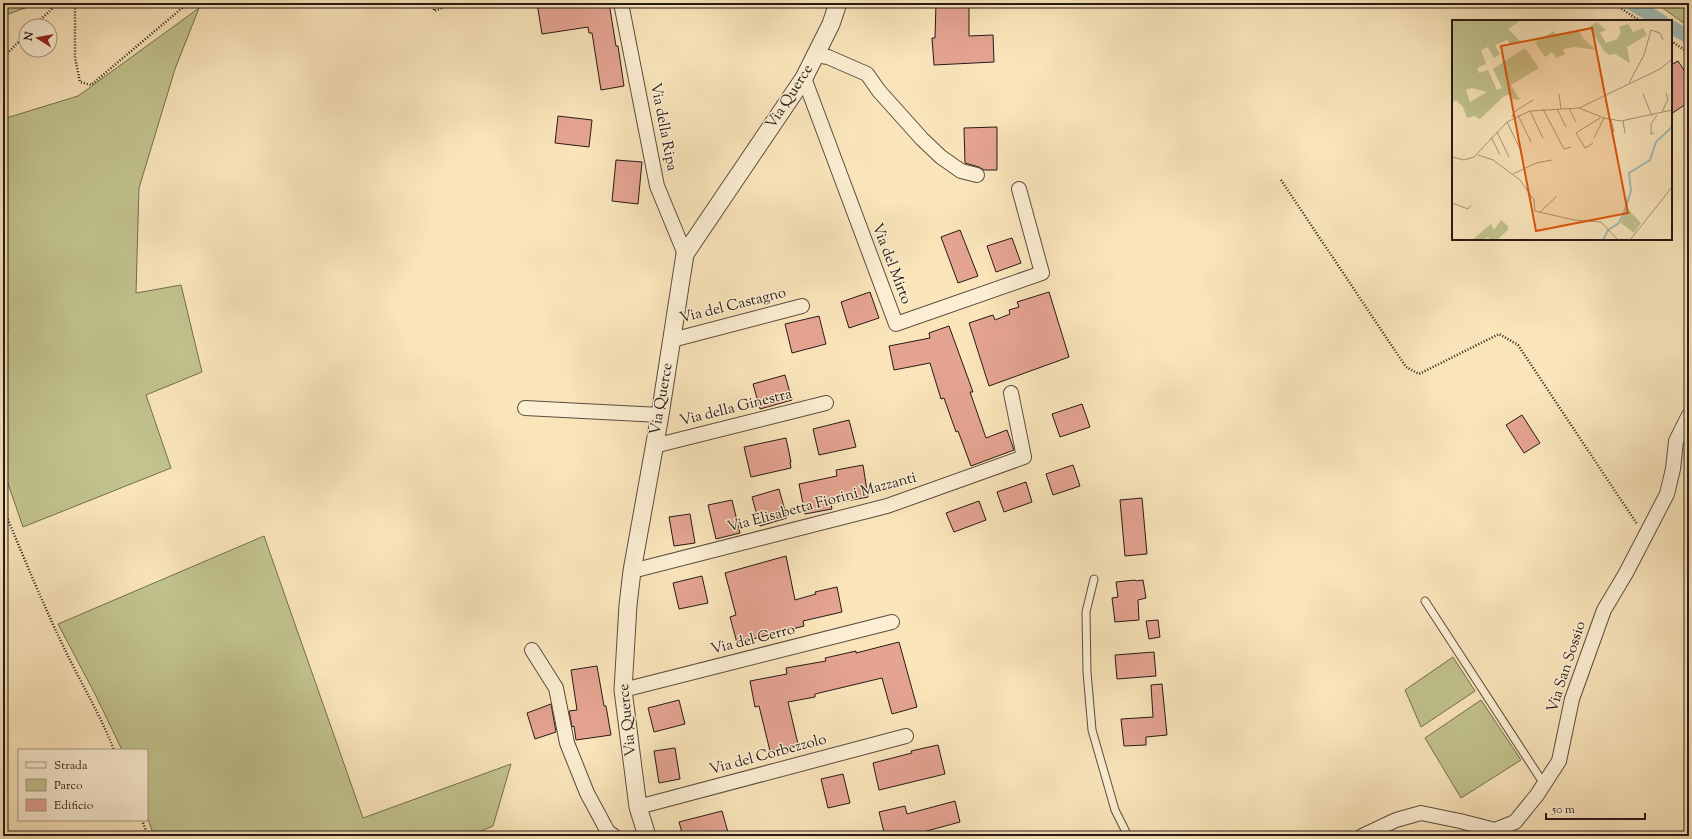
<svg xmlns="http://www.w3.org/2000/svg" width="1692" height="839" font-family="'Sorts Mill Goudy',serif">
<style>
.green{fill:#c2c38d;stroke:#746e52}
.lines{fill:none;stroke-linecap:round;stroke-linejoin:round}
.canal{stroke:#a1bdb9;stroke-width:14}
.building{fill:#e5a492;stroke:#261a16}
.service-casing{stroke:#5b4d3f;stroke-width:9}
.minor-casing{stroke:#5b4d3f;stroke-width:16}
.tertiary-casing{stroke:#5b4d3f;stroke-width:19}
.path{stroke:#261a16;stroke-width:2.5;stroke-dasharray:1 2;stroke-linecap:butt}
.service{stroke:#fceed3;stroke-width:7}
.minor{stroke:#fceed3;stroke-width:14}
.tertiary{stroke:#fceed3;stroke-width:17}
.labels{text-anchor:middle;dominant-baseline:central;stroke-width:3;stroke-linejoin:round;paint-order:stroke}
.street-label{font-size:15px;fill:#261a16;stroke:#fceed3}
.inset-river{fill:none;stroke:#a1bdb9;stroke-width:2}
.inset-road{fill:none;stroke:#a59479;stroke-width:1}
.view{fill:#de560c;fill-opacity:0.15;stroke:#de560c;stroke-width:2}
.inset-edge{fill:none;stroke:#261a16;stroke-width:2}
</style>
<rect width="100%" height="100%" fill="#fae5bb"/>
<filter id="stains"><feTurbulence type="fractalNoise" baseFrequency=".005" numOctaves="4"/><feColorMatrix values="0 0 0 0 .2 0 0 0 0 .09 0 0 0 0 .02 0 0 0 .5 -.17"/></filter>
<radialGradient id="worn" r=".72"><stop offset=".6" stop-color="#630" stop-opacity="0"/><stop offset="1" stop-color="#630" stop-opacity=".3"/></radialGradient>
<g class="green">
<polygon points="3,3 39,3 3,16"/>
<polygon points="1656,3 1689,3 1689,27"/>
<polygon points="199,8 175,69 139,188 136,293 181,285 202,372 146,395 171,468 23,527 3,469 3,332 8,330 3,254 3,119 78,96"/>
<polygon points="264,536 363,818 511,764 493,826 470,836 154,836 147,816 147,750 122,750 96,696 58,624"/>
<polygon points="1453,657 1475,691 1421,727 1405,690"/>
<polygon points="1481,700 1521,760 1461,798 1425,738"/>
</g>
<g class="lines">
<g class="canal">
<polyline points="1631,3 1661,21"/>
<polyline points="1671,27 1689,37"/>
</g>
</g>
<g class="building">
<polygon points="537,3 609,3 616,46 618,46 624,86 601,90 592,33 589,33 588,27 542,34"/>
<polygon points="936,3 969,3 969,36 993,35 994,62 934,65 932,38 935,38"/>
<polygon points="1678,61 1689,78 1689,102 1671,114 1671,65"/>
<polygon points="558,116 592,120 589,147 555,143"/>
<polygon points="997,127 997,170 984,170 979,167 965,163 964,128"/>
<polygon points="616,160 642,162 638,204 612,201"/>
<polygon points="960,230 978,276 958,283 941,237"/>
<polygon points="1012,238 1021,263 996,272 987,246"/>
<polygon points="870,292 879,318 849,328 841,302"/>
<polygon points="1049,292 1069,357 989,386 969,323 993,315 995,320 1010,314 1009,310 1019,307 1017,302"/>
<polygon points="819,316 826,344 792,353 785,324"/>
<polygon points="949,326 973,392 970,392 986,438 1007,430 1014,450 971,466 958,431 956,432 944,398 941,399 930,363 894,370 889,346 930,338 929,333"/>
<polygon points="785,375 792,400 760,409 753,384"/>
<polygon points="1082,404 1090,427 1060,437 1052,414"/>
<polygon points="1522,415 1540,443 1524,453 1506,425"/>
<polygon points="849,420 856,447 819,455 813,429"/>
<polygon points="786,438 791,462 790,462 791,468 751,477 744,447"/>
<polygon points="863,465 868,497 831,504 832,509 805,514 799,484 837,476 836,470"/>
<polygon points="1073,465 1080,486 1053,495 1046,474"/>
<polygon points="1026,482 1032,502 1004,512 997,492"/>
<polygon points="779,489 787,518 760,526 752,497"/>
<polygon points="1142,498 1147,554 1125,556 1120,500"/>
<polygon points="732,500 740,533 716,539 708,505"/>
<polygon points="979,501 986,520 954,532 946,513"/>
<polygon points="690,514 695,543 674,546 669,517"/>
<polygon points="786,556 795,600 816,594 815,592 837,587 842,612 803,621 804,626 737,643 730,617 736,615 725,573"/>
<polygon points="702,576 708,603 679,609 673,583"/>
<polygon points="1135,580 1136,581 1143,580 1146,598 1138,600 1139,620 1115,622 1112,598 1118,597 1116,582"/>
<polygon points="1158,620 1160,637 1149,639 1146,621"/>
<polygon points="899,642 917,707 892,714 882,678 815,694 815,697 788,702 798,744 770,751 759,706 755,707 750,681 787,674 786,668 826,661 825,658 856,651 856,653"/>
<polygon points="1154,652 1156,676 1117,679 1115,655"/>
<polygon points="597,666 604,706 606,706 611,735 576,740 574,726 572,727 569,711 577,710 571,670"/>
<polygon points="1162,684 1167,735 1146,737 1146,745 1124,746 1121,719 1153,717 1151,685"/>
<polygon points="679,700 685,724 654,732 648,708"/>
<polygon points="551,704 556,732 535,739 527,713"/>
<polygon points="938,745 945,774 879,790 873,763 912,753 911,751"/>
<polygon points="675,748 680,779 659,783 654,751"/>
<polygon points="843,774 850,803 828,808 821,779"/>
<polygon points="955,801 960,822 908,836 885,836 879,812 905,806 907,814"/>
<polygon points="722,811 729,836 683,836 679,822"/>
</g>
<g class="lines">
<defs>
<g id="service">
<polyline points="1094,579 1086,612 1087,672 1092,730 1115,810 1128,836"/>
<polyline points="1425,601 1544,784"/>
</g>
<g id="minor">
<polyline points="621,3 657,186 685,254"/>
<polyline points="816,55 828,57 867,74 879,91 922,139 941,157 961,171 977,175"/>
<polyline points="804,78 896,324 1042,273 1019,189"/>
<polyline points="672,340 802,306"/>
<polyline points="525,408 660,415"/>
<polyline points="654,446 826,403"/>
<polyline points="632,571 887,506 1024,457 1011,393"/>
<polyline points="532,650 556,688 567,743 587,793 608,832 614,836"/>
<polyline points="623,690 892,622"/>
<polyline points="638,807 906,736"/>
<polyline points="1362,836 1396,820 1421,813 1460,821 1495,830 1515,822 1537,795 1559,761 1572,699 1604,610 1626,573 1667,494 1673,469 1676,441 1689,415"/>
</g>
<polyline id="tertiary" points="647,836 638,807 623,690 628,605 632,571 660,415 685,254 804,78 831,24 838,3"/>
</defs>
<use href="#service" class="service-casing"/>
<use href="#minor" class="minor-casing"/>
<use href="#tertiary" class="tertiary-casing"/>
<g class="path">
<polyline points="73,3 75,7 75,58 80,82 91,85 188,3"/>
<polyline points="434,3 434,11 455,3"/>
<polyline points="1619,7 1640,21"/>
<polyline points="34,26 58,3"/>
<polyline points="1671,41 1689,53"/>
<polyline points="3,58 26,34"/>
<polyline points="1281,180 1406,367 1419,374 1499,334 1518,345 1637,524"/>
<path d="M3 508C25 560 46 612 71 662 86 692 102 719 114 750"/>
<polyline points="142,820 148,836"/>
</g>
<use href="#service" class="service"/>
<use href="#minor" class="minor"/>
<use href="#tertiary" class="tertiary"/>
</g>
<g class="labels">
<g class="street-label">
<text transform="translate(790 97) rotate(-57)">Via Querce</text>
<text transform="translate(663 127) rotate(79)">Via della Ripa</text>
<text transform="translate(891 264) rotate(69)">Via del Mirto</text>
<text transform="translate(733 306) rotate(-14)">Via del Castagno</text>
<text transform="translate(662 399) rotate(-80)">Via Querce</text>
<text transform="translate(736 408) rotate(-14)">Via della Ginestra</text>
<text transform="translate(822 503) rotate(-15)">Via Elisabetta Fiorini Mazzanti</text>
<text transform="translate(753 640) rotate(-14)">Via del Cerro</text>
<text transform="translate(1567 667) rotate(-72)">Via San Sossio</text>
<text transform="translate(628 720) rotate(-96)">Via Querce</text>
<text transform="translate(768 755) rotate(-15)">Via del Corbezzolo</text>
</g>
</g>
<g transform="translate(1452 20)">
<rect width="220" height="220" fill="#fae5bb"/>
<path d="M0 0H69L56 9 69 22 58 24 55 20 43 25 48 34 42 38 36 27 29 30 34 44 25 48 27 53 36 50 45 70 50 68 41 49 73 28 87 48 59 65 68 80 61 79 57 75 52 76 28 99 22 96 15 98 11 87 4 80 0 83ZM20 68 35 72 18 82 14 70ZM145 2 154 10 148 13 154 23 165 19 169 12 167 7 176 4 181 12 191 8 195 15 175 27 178 43 163 34 157 35 152 31 137 7ZM127 10 131 18 144 30 123 27 111 29 113 34 104 38 100 32 93 37 83 22 102 11 104 16ZM175 188 189 203 182 213 169 203ZM49 200 56 206V210L45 220H38L36 217 31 220H20L39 204 42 210Z" fill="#c2c38d" fill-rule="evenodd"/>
<path class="inset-river" d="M151 220 156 210 167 203 171 195 179 171 177 153 198 140 204 122 220 107"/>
<path class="inset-road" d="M177 63 192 35 199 10 208 13 211 20M107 74 109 89M191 74 200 96M117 88 124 102M127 88 208 49 220 39M91 89 112 129 119 127M105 89 114 107M78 91 91 118M210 92 216 79 214 73M66 95 79 122M60 97 62 92 81 80M159 100 162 112M171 101 173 113M55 102 69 131M45 112 57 137M202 113 199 114V104L205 95M39 117 48 135M142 118 152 98M141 123 133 128 124 113 148 98M26 135 41 140 68 160 82 180 83 191 122 200 149 202 166 220M0 137 12 140 22 137 55 102 78 91 127 88 152 98 169 101 220 90M61 154 84 143 100 140M0 183 16 189 19 185M87 193 105 176M178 220 220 167"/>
<path class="view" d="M140 8 176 193 84 211 49 26Z"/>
<rect width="220" height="220" class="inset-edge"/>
</g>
<rect width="1692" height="839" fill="none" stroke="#fae5bb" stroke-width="16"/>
<rect x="4" y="4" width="1684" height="831" fill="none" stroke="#261a16" stroke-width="2"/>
<rect x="8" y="8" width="1676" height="823" fill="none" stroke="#261a16"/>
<rect x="18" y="749" width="130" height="72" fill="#fceed3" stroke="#a69987"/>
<rect x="26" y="762" width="20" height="6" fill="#fceed3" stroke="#a69987"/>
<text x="54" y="769" font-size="12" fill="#261a16">Strada</text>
<rect x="26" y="779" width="20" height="12" fill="#c2c38d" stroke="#a69987"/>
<text x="54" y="789" font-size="12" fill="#261a16">Parco</text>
<rect x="26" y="799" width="20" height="12" fill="#e5a492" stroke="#a69987"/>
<text x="54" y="809" font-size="12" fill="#261a16">Edificio</text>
<g transform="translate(38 38) rotate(281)"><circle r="19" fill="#fceed3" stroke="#a69987"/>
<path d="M0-3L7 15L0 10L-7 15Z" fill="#8f2418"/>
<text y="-6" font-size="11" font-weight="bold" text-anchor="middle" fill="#261a16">N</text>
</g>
<path d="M1546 813v6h99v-6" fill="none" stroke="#261a16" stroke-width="2"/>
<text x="1552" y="813" font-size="12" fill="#261a16" stroke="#fceed3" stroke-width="3" paint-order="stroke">50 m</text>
<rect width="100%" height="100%" filter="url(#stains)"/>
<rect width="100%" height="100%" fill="url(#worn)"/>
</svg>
